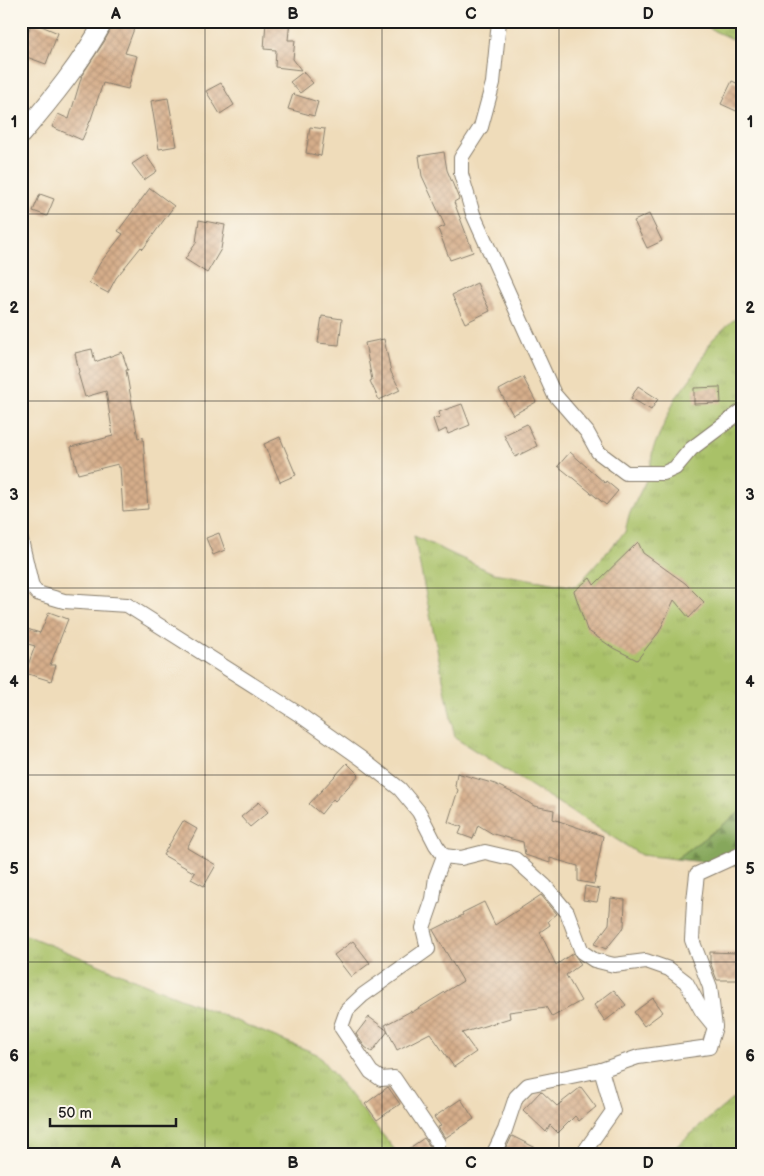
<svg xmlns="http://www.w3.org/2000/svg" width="764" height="1176" font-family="'Balsamiq Sans',sans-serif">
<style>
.grass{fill:url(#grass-tufts);stroke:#626e42}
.forest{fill:url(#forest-firs);stroke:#51623c}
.building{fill:url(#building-cross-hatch)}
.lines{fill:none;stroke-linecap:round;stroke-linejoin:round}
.minor-casing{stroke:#867c6b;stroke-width:16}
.tertiary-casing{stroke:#867c6b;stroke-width:20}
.minor{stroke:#fff;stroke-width:14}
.tertiary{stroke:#fff;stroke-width:18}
.grid{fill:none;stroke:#1c1c1c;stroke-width:1;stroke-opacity:0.55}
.neatline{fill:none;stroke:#1c1c1c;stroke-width:2}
.grid-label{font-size:16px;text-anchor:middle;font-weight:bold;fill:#1c1c1c}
</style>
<defs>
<pattern id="grass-tufts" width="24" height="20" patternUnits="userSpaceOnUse" patternTransform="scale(1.25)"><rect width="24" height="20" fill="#a9c167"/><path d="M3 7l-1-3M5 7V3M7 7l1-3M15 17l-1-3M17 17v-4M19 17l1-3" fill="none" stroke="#91a559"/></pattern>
<pattern id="forest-firs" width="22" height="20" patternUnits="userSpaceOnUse" patternTransform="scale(1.25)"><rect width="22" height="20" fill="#86a75c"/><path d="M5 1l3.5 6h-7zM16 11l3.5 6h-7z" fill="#6d874b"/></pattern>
<pattern id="building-cross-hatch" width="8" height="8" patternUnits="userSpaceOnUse" patternTransform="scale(1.25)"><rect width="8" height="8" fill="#d6ae8b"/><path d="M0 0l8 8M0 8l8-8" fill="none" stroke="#b79577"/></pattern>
</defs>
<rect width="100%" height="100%" fill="#fbf7ec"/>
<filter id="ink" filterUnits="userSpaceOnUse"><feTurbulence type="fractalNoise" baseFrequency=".02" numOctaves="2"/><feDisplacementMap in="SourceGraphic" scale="10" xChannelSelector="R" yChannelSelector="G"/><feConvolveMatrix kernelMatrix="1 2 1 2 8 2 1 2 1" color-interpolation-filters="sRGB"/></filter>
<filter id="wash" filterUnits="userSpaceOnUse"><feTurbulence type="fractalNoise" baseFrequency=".0096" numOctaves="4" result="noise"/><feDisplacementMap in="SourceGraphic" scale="20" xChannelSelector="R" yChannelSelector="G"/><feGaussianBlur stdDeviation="1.12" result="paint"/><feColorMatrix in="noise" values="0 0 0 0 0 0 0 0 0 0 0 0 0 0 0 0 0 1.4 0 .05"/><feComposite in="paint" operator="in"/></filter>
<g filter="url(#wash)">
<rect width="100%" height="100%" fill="#efdcba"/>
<g class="grass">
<polygon points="701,21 743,21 743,44 712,30"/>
<polygon points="743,319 743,810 676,859 641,855 455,738 414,536 493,573 576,587 625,532 629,515 649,474 653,449 675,399 691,378 712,340 733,320"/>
<polygon points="21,933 317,1054 399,1155 21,1155"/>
<polygon points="743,1090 743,1155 666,1155"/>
</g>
<polygon class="forest" points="743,810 743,866 676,859"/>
<g id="blocks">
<g class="building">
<polygon points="115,21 137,21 125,53 137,56 128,89 103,83 91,119 82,140 52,127 58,114 69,119 82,75 104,42"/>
<polygon points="266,21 290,21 288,40 295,40 293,59 301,70 275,67 276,50 264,49"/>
<polygon points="32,22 58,33 46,64 21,55 21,49"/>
<polygon points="303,72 313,83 300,93 290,82"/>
<polygon points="732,81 743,86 743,114 721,104"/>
<polygon points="221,83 234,105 220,114 206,91"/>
<polygon points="293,94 318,102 314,116 288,109"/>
<polygon points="168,98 177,146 159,149 151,101"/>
<polygon points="310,127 325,129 321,156 306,153"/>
<polygon points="444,152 447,170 459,199 454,202 473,252 450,260 438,229 445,226 422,176 419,156"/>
<polygon points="146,155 157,171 144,180 132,164"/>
<polygon points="150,188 174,206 143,249 141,247 116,278 108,293 89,283 100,263 123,234 118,231"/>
<polygon points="40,194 54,199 47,216 33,211"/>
<polygon points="649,214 662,241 647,248 634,221"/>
<polygon points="199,220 225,225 221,249 207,273 185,259 196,243"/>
<polygon points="477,283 490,311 465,323 452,295"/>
<polygon points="322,316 342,319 339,345 318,343"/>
<polygon points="384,339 391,372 400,390 379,400 370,381 372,380 365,343"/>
<polygon points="92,349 95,362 122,352 128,370 126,370 138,438 143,437 148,509 123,511 120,467 118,467 118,464 78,474 71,447 113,436 106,391 85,397 78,373 79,372 75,353"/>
<polygon points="523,377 536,402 513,415 499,390"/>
<polygon points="638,386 658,399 651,410 631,398"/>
<polygon points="720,387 721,403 694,404 694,388"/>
<polygon points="462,404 470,425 448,434 446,429 438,433 433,419 440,417 439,412"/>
<polygon points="527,424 537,446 515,457 504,435"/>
<polygon points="280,437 296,475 280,482 264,444"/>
<polygon points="570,452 605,483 606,481 618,491 606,505 558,466"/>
<polygon points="219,533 225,550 213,555 206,538"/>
<polygon points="638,542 643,553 685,583 704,602 689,618 674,600 659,632 637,660 613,648 587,630 574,591 590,578 594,585"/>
<polygon points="49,612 68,619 50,665 56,665 51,681 25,673 35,646 21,642 21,627 40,633"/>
<polygon points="347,763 359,775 335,801 333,799 321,814 309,804"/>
<polygon points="457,773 495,784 517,795 534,806 554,810 553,819 603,836 594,884 578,881 578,866 550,858 550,863 525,855 523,842 493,834 478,825 473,839 459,834 462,827 448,822 458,790 455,786"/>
<polygon points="259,802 268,812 250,827 241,817"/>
<polygon points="183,821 197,829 187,848 216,865 204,886 191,879 195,873 163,855"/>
<polygon points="585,886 600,889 597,902 583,900"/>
<polygon points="541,895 557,914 548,921 550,925 540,932 556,965 573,953 581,964 566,975 581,1001 552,1017 546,1007 509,1012 510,1018 462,1033 476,1052 454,1067 430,1033 397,1050 385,1025 411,1011 411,1013 463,981 433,930 463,915 462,913 484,902 495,925"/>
<polygon points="611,898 625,900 624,927 606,949 594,944 609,924"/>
<polygon points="353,941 370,963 351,977 334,955"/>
<polygon points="710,952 739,953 739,980 717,980 710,962"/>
<polygon points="614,990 626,1005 605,1021 594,1005"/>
<polygon points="653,998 663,1012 644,1026 634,1012"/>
<polygon points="369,1017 388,1031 372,1052 365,1047 356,1034"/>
<polygon points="388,1087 400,1104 377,1120 365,1104"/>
<polygon points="581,1087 596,1107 579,1121 575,1116 558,1133 550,1125 546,1132 523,1110 541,1091 557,1106"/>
<polygon points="461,1099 474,1119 445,1138 438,1127 441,1126 434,1117"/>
<polygon points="512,1136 550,1155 503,1155"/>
<polygon points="424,1138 431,1148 421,1155 406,1155 404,1152"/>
</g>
</g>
</g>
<g filter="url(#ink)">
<use href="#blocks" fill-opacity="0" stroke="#867c6b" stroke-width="1"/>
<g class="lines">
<defs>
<g id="minor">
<polyline points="499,21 493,83 481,127 461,158 461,174 473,214 554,394 587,432 598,452 626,473 664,473 675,468 691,449 743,410"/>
<polyline points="21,540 32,587 37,593 64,601 127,605 297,713 362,759 400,789 419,812 436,845 444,856 461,858 485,852 515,859 545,886 567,912 582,952 594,960 614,965 646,961 669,969 686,982 702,1011 715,1027"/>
<polyline points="438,1143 394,1078 381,1079 371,1072 341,1027 347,1010 363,995 428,949 423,928 433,899 436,877 444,856"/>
<polyline points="493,1155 505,1130 516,1097 528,1085 601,1070 638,1057 709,1047 715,1027 710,987 692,940 694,901 697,874 743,853"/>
<polyline points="582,1155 613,1111 601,1070"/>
</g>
<path id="tertiary" d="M21 135C51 100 82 62 104 21"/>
</defs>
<use href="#minor" class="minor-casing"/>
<use href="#tertiary" class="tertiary-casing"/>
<use href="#minor" class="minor"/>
<use href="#tertiary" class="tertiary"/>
</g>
</g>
<path class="grid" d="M205 21V1155M382 21V1155M559 21V1155M21 214H743M21 401H743M21 588H743M21 775H743M21 962H743"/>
<rect width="764" height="1176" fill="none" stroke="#fbf7ec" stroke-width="55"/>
<path d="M50 1118v8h126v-8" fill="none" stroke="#1c1c1c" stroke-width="2.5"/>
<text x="58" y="1118" font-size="15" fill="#1c1c1c" stroke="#fbf7ec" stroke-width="4" paint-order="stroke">50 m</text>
<rect x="28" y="28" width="708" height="1120" class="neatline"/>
<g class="grid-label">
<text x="116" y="19">A</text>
<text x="293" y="19">B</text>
<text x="471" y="19">C</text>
<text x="648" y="19">D</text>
<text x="14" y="127">1</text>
<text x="750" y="127">1</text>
<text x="14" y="313">2</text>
<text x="750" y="313">2</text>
<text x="14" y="500">3</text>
<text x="750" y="500">3</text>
<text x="14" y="687">4</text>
<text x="750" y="687">4</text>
<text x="14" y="874">5</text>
<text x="750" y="874">5</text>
<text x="14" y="1061">6</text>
<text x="750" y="1061">6</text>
<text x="116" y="1168">A</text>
<text x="293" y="1168">B</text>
<text x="471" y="1168">C</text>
<text x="648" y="1168">D</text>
</g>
</svg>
